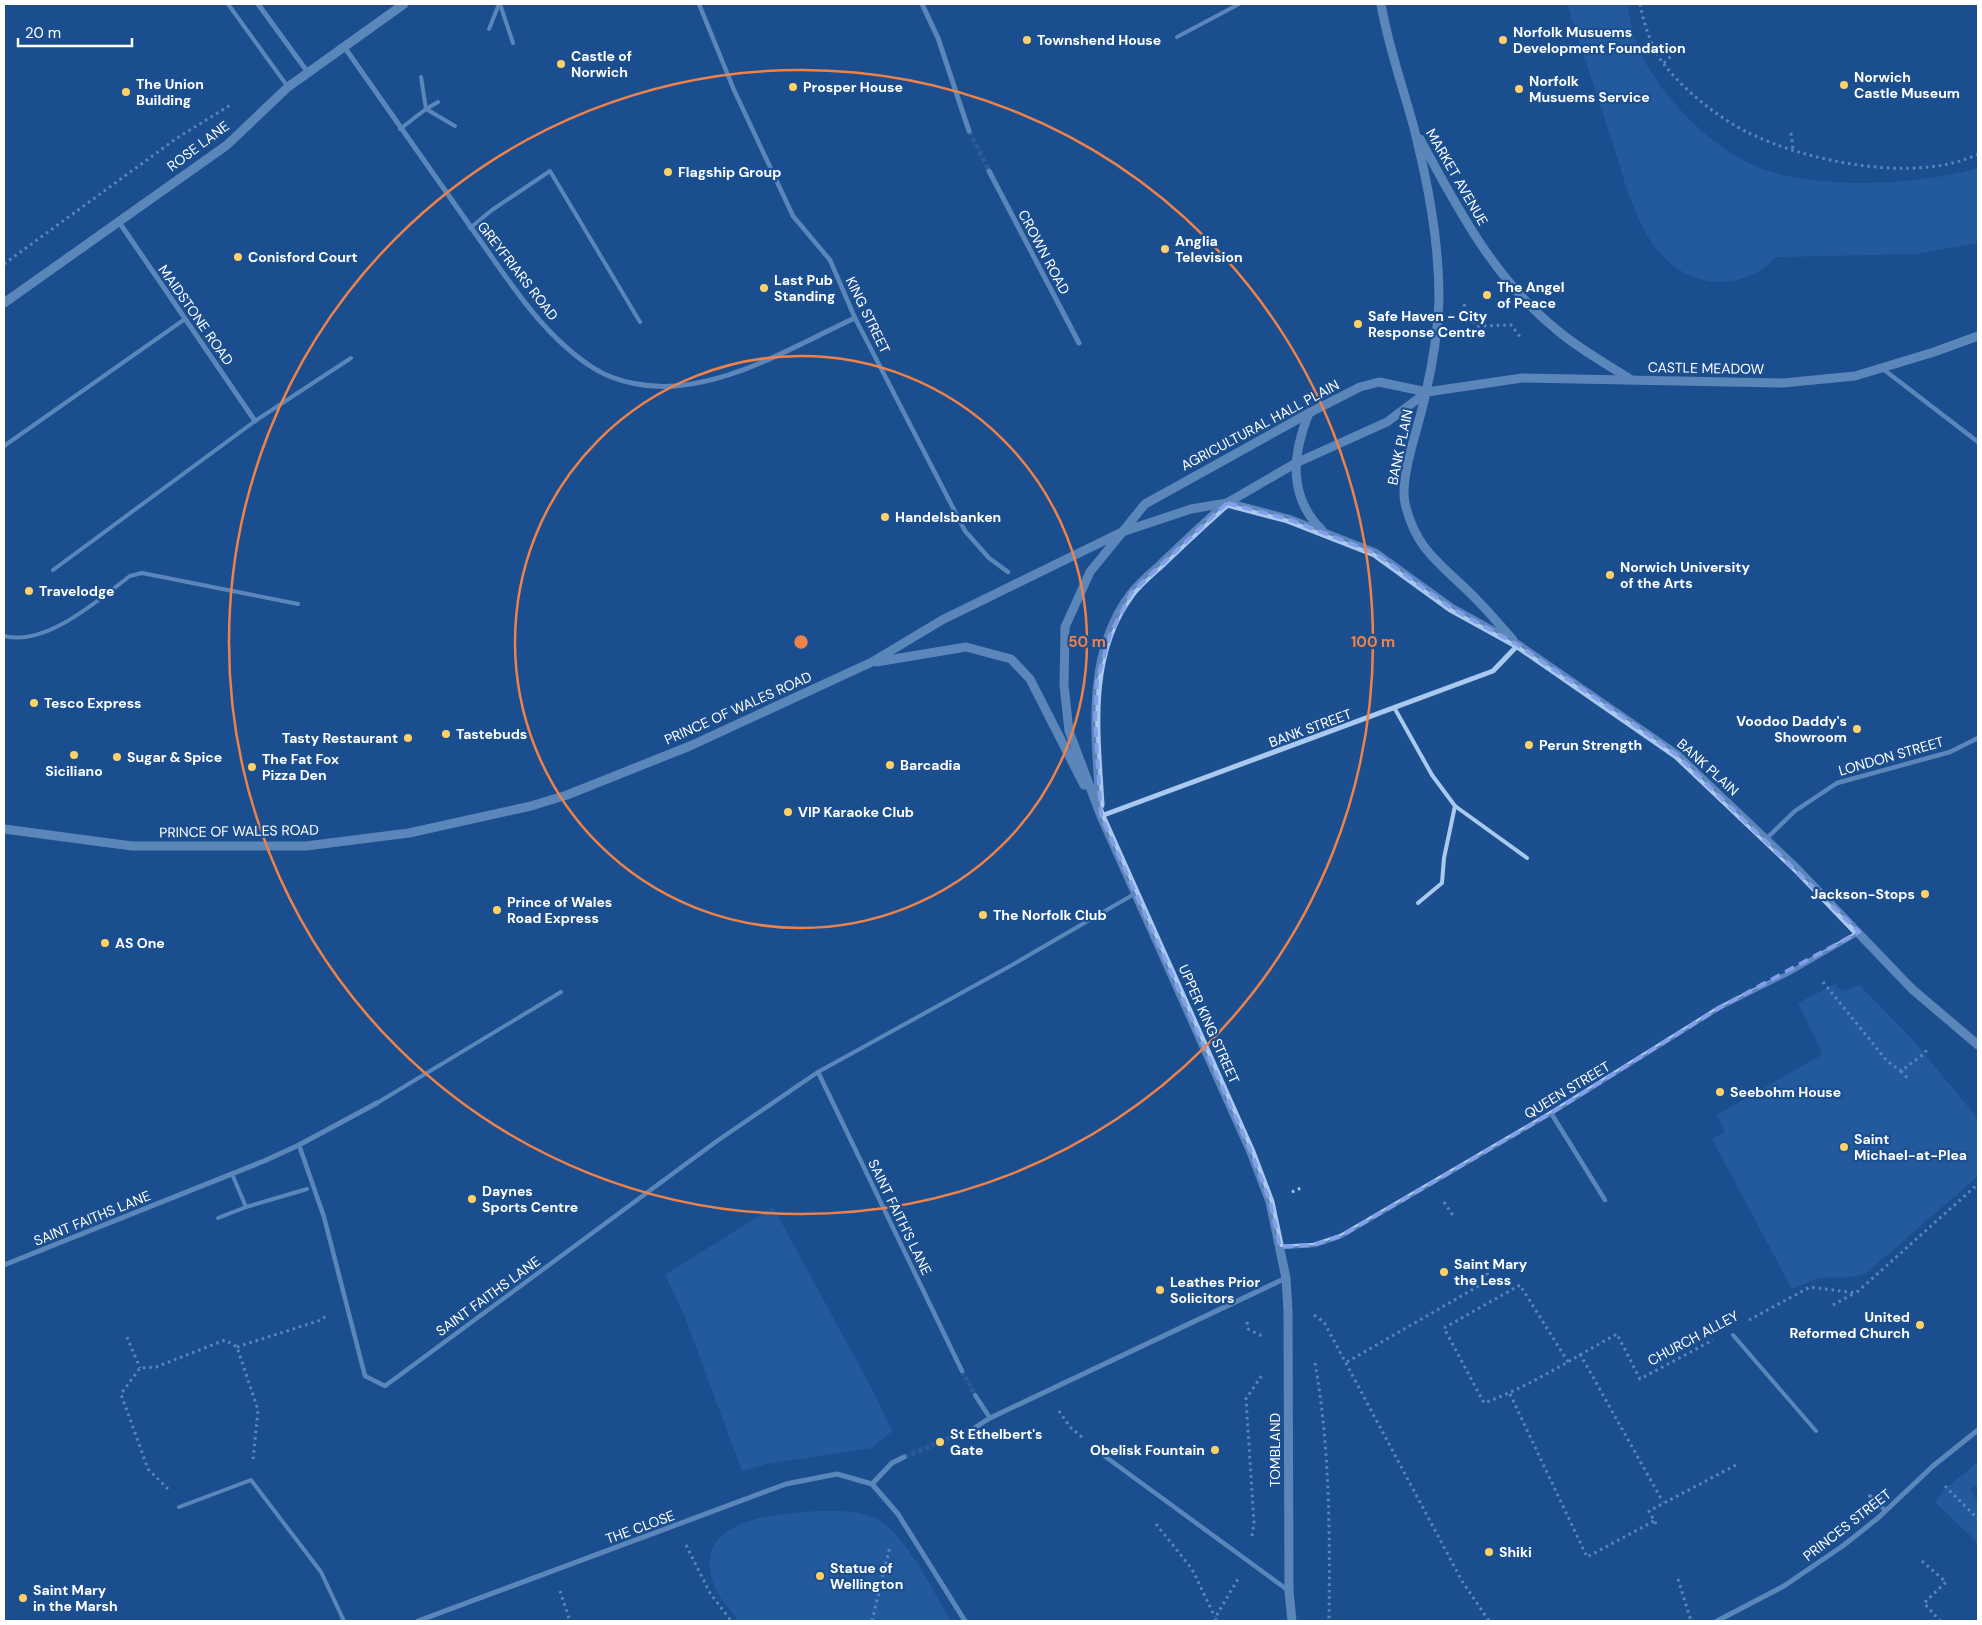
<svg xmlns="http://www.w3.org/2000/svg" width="1982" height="1625" font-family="'DM Sans',sans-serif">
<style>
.green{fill:#2e69ad}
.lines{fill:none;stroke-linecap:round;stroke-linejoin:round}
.pedestrian-tunnel{stroke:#3d69a0;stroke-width:4.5;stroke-dasharray:4.5 2;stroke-linecap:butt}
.minor-tunnel{stroke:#3d69a0;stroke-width:5;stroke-dasharray:5 2.5;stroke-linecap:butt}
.path{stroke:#a9c9ee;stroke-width:3;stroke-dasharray:2.5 4;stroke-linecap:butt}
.service{stroke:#a9c9ee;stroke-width:4}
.pedestrian{stroke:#a9c9ee;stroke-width:4.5}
.minor{stroke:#a9c9ee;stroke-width:5}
.tertiary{stroke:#a9c9ee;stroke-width:9}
.marked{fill:none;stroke:#839eea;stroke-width:4;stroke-dasharray:10 6;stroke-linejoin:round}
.ring{fill:none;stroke:#ee8249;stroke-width:2.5}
.poi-dot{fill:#ffd166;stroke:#1b4f8f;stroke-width:2}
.labels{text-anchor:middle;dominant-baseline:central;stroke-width:4.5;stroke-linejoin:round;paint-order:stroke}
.poi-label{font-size:14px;font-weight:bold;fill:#fff;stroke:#1b4f8f;text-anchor:start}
.street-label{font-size:14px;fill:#fff;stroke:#1b4f8f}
.centre{fill:#ee8249;stroke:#1b4f8f;stroke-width:2.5}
.ring-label{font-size:15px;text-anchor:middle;font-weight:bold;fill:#ee8249;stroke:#1b4f8f;stroke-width:4.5;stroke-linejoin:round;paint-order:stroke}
</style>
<rect width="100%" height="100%" fill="#1b4f8f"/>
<g class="green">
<path d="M1567 4H1627C1630 20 1633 37 1640 51 1659 96 1715 151 1760 168 1819 191 1919 185 1978 168V243L1916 254 1776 257C1761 273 1740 283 1718 282 1695 281 1674 270 1659 252 1634 222 1624 178 1612 141 1597 95 1582 50 1567 4Z"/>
<polygon points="1835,984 1842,991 1859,985 1913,1040 1978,1119 1978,1176 1865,1274 1852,1277 1818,1278 1792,1289 1712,1139 1725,1132 1717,1115 1823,1054 1798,1003"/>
<polygon points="773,1207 873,1391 892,1431 872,1448 766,1464 742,1471 683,1312 665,1275"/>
<polygon points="1978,1462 1978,1484 1970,1490 1978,1502 1978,1543 1935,1502 1946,1488"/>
<path d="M818 1511C837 1511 857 1510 875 1518 905 1532 933 1592 951 1621H739C732 1612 721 1601 716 1590 686 1520 771 1514 818 1511Z"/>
</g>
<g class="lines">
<polyline class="pedestrian-tunnel" points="962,1371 975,1395"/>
<g class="minor-tunnel">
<polyline points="969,131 989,171"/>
<polyline points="904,1457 976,1427"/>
</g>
<g class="path">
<path d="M1640 4C1643 20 1649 39 1657 54 1674 83 1719 119 1749 133 1808 162 1917 184 1978 154"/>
<polyline points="1664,63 1673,54"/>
<polyline points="1791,133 1793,149"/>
<polyline points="4,264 177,138 232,104"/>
<polyline points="1464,304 1471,320 1478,326 1511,325 1521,338"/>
<polyline points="1823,982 1887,1061 1901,1071 1925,1053 1928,1047"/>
<polyline points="1901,1071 1909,1080"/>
<polyline points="1292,1192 1303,1187"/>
<polyline points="1444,1202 1454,1217"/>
<polyline points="1833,1305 1855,1293"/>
<polyline points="1314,1315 1324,1322 1462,1581 1489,1621"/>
<polyline points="1749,1320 1810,1287 1856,1293 1978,1184"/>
<polyline points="1247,1322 1248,1329 1262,1336 1262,1339"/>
<polyline points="127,1337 140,1368"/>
<polyline points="237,1347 321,1320 326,1316"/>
<polyline points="1580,1354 1663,1502"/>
<polyline points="1347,1362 1489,1280 1487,1273"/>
<path d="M1568 1362 1520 1285 1444 1328 1484 1403C1531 1386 1573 1358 1617 1334L1640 1379 1713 1340"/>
<path d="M1315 1363C1330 1447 1330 1536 1329 1621"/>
<polyline points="1510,1394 1587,1557 1654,1521"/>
<polyline points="1059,1411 1070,1427 1083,1438"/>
<polyline points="1945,1486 1978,1519"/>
<polyline points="168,1489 148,1469 121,1394 140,1368 156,1367 225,1340 237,1347 258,1410 253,1460"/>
<polyline points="1156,1524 1192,1569 1215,1617"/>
<polyline points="1656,1524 1649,1511 1736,1465"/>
<polyline points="1252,1536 1254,1523 1246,1399 1262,1375"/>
<polyline points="686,1545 710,1593 731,1621"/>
<polyline points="1922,1561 1946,1582 1924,1603 1940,1621"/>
<polyline points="1678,1579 1691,1621"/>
<polyline points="560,1591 570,1621"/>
<polyline points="872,1621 890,1546"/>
<polyline points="1216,1621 1215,1618 1238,1579"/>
</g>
<g class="service">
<polyline points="228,4 288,87"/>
<polyline points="500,4 513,43"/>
<polyline points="489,29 499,4"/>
<polyline points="1177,37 1239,4"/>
<polyline points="438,102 426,109 455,126"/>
<polyline points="400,129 426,109 421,77"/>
<polyline points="470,228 492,210 550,171 640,322"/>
<polyline points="4,446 185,319"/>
<polyline points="53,570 255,421 351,358"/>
<path d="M4 636C46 647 98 600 130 576L142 573 298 604"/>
<polyline points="1395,709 1432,775 1455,806 1527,858"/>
<polyline points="1418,903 1442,883 1444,858 1455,806"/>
<polyline points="818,1072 1012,965 1136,893"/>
<polyline points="377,1103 561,992"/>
<polyline points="232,1174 246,1207 307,1189"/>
<polyline points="218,1218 246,1207"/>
<polyline points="1733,1335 1816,1431"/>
<polyline points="1870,1496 1886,1511"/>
<polyline points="179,1507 251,1480 321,1572 344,1621"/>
</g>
<g class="pedestrian">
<polyline points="699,4 734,90 793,216 830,260 855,318 965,531 989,558 1008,572"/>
<polyline points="1883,369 1978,442"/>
<polyline points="1766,839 1795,811 1837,783 1950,752 1978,738"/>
<polyline points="1551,1113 1605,1200"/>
<polyline points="299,1145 324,1217 365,1376 385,1386 717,1141 818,1072 962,1371"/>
<polyline points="1280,1247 1314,1245 1341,1236 1551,1113 1719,1008 1789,973 1858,933"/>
<polyline points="975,1395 990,1418"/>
<polyline points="1099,1452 1289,1591"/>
</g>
<g class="minor">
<polyline points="258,4 309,74"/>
<polyline points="922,4 938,38 969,131"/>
<path d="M345 48C390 113 436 178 482 243 514 289 547 339 595 369 618 383 649 388 675 386 739 381 798 344 855 318"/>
<polyline points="989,171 1079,343"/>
<polyline points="119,222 255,421"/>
<polyline points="1101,816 1493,671 1518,645"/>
<polyline points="4,1265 264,1161 299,1145 377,1103"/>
<polyline points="976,1427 990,1418 1286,1278"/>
<polyline points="872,1484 892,1463 904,1457"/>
<polyline points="418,1621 786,1484 837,1474 872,1484 898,1514 965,1621"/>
<polyline points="1717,1621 1784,1586 1844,1545 1878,1518 1933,1466 1978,1430"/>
</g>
<g class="tertiary">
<path d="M1381 4C1388 46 1403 87 1414 128 1428 184 1439 240 1439 299 1438 329 1433 362 1426 392 1421 420 1399 477 1405 503 1415 547 1437 561 1467 590 1483 605 1498 623 1513 640"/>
<path d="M1420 139C1457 208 1495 280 1557 330 1579 349 1605 363 1630 379"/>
<polyline points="4,303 227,145 288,87 404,4"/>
<path d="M1309 413C1292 455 1288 497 1322 530"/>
<polyline points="1227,503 1288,519 1375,553 1451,608 1518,645 1677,755 1797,869 1912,989 1978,1045"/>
<polyline points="876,662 966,647 1011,659 1030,679 1084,785"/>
<path d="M1100 805C1096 735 1085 656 1130 595 1138 584 1150 574 1160 565 1182 544 1204 523 1227 503"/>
<polyline points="4,829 132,846 306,846 409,833 531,806 567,795 690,746 872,662 942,620 1122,532 1191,509 1227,503 1296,463 1387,422 1427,392"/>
<polyline points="1292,1621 1289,1591 1288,1311 1286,1278 1270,1202 1251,1152 1101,816 1069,731 1064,685 1065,627 1090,572 1145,504 1309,413 1360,387 1379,382 1427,392 1522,378 1783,383 1855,376 1934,352 1978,336"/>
</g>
</g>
<path d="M0 0H1982V1625H0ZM1227 503 1288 519 1375 553 1451 608 1518 645 1610 708 1677 755 1859 932 1719 1008 1551 1113 1341 1236 1314 1245 1280 1247 1270 1202 1251 1152 1101 816 1095 720 1097 680 1110 635 1131 593Z" fill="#1b4f8f" fill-opacity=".55" fill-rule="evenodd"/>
<path class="marked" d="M1227 503 1288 519 1375 553 1451 608 1518 645 1610 708 1677 755 1859 932 1719 1008 1551 1113 1341 1236 1314 1245 1280 1247 1270 1202 1251 1152 1101 816 1095 720 1097 680 1110 635 1131 593Z"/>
<g class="ring">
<circle cx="801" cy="642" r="286"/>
<circle cx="801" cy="642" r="572"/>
</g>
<g class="poi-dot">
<circle cx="1027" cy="40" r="5"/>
<circle cx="1503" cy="40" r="5"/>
<circle cx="561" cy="64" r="5"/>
<circle cx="1844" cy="85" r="5"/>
<circle cx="793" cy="87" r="5"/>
<circle cx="1519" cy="89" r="5"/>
<circle cx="126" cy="92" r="5"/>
<circle cx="668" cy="172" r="5"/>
<circle cx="1165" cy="249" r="5"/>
<circle cx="238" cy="257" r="5"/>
<circle cx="764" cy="288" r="5"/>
<circle cx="1487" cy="295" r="5"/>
<circle cx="1358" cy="324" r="5"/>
<circle cx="885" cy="517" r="5"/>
<circle cx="1610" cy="575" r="5"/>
<circle cx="29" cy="591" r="5"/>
<circle cx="34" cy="703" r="5"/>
<circle cx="1857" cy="729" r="5"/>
<circle cx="446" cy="734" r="5"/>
<circle cx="408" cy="738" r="5"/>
<circle cx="1529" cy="745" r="5"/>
<circle cx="74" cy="755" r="5"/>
<circle cx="117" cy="757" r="5"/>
<circle cx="890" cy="765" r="5"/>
<circle cx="252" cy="767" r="5"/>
<circle cx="788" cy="812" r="5"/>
<circle cx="1925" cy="894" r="5"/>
<circle cx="497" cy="910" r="5"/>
<circle cx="983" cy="915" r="5"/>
<circle cx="105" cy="943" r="5"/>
<circle cx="1720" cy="1092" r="5"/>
<circle cx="1844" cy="1147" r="5"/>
<circle cx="472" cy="1199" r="5"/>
<circle cx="1444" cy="1272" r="5"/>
<circle cx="1160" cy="1290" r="5"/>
<circle cx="1920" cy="1325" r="5"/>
<circle cx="940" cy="1442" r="5"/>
<circle cx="1215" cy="1450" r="5"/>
<circle cx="1489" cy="1552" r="5"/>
<circle cx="820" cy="1576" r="5"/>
<circle cx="23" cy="1598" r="5"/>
</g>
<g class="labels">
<g class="poi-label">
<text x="1513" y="32">Norfolk Musuems<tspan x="1513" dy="16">Development Foundation</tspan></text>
<text x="1037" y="40">Townshend House</text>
<text x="571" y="56">Castle of<tspan x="571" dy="16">Norwich</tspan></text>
<text x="1854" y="77">Norwich<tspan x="1854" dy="16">Castle Museum</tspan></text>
<text x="1529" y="81">Norfolk<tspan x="1529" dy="16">Musuems Service</tspan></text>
<text x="136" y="84">The Union<tspan x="136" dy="16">Building</tspan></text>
<text x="803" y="87">Prosper House</text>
<text x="678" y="172">Flagship Group</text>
<text x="1175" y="241">Anglia<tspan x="1175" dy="16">Television</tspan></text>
<text x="248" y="257">Conisford Court</text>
<text x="774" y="280">Last Pub<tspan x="774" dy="16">Standing</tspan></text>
<text x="1497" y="287">The Angel<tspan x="1497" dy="16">of Peace</tspan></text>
<text x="1368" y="316">Safe Haven - City<tspan x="1368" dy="16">Response Centre</tspan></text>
<text x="895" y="517">Handelsbanken</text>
<text x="1620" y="567">Norwich University<tspan x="1620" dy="16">of the Arts</tspan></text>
<text x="39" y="591">Travelodge</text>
<text x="44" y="703">Tesco Express</text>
<text x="1847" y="721" text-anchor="end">Voodoo Daddy's<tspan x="1847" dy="16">Showroom</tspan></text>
<text x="456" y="734">Tastebuds</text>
<text x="398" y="738" text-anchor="end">Tasty Restaurant</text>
<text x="1539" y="745">Perun Strength</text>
<text x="127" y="757">Sugar &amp; Spice</text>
<text x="262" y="759">The Fat Fox<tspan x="262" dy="16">Pizza Den</tspan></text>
<text x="900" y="765">Barcadia</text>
<text x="74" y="771" text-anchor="middle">Siciliano</text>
<text x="798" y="812">VIP Karaoke Club</text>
<text x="1915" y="894" text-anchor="end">Jackson-Stops</text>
<text x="507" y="902">Prince of Wales<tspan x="507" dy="16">Road Express</tspan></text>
<text x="993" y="915">The Norfolk Club</text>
<text x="115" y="943">AS One</text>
<text x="1730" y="1092">Seebohm House</text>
<text x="1854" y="1139">Saint<tspan x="1854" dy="16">Michael-at-Plea</tspan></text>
<text x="482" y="1191">Daynes<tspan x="482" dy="16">Sports Centre</tspan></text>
<text x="1454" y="1264">Saint Mary<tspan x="1454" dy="16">the Less</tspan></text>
<text x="1170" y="1282">Leathes Prior<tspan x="1170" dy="16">Solicitors</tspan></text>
<text x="1910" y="1317" text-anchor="end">United<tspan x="1910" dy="16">Reformed Church</tspan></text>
<text x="950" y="1434">St Ethelbert's<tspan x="950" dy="16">Gate</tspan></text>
<text x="1205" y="1450" text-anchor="end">Obelisk Fountain</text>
<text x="1499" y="1552">Shiki</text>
<text x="830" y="1568">Statue of<tspan x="830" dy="16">Wellington</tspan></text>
<text x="33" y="1590">Saint Mary<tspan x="33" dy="16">in the Marsh</tspan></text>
</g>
<g class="street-label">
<text transform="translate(198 146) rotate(-37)">ROSE LANE</text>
<text transform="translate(1457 177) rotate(60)">MARKET AVENUE</text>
<text transform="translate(1044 252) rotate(62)">CROWN ROAD</text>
<text transform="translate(518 271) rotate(52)">GREYFRIARS ROAD</text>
<text transform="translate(196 315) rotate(55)">MAIDSTONE ROAD</text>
<text transform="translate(868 315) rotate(64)">KING STREET</text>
<text transform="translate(1706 368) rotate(1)">CASTLE MEADOW</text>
<text transform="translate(1260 425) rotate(-28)">AGRICULTURAL HALL PLAIN</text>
<text transform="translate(1400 447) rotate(-78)">BANK PLAIN</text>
<text transform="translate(738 708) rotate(-24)">PRINCE OF WALES ROAD</text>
<text transform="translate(1310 728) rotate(-20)">BANK STREET</text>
<text transform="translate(1891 756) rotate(-16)">LONDON STREET</text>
<text transform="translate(1708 767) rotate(42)">BANK PLAIN</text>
<text transform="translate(239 831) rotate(-1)">PRINCE OF WALES ROAD</text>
<text transform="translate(1209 1024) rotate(66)">UPPER KING STREET</text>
<text transform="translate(1567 1090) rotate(-31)">QUEEN STREET</text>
<text transform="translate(900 1217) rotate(64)">SAINT FAITH'S LANE</text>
<text transform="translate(92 1218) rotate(-22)">SAINT FAITHS LANE</text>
<text transform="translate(488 1296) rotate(-36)">SAINT FAITHS LANE</text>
<text transform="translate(1693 1338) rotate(-28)">CHURCH ALLEY</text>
<text transform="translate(1275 1450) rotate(-90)">TOMBLAND</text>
<text transform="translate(1847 1525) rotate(-38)">PRINCES STREET</text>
<text transform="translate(640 1527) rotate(-20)">THE CLOSE</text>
</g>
</g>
<circle cx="801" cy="642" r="8" class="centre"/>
<g class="ring-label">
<text x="1087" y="647">50 m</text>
<text x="1373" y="647">100 m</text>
</g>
<rect width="1982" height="1625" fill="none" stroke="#ffffff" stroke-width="10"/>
<path d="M18 38v8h114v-8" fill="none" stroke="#ffffff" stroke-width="2.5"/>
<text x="25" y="38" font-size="15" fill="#ffffff" stroke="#1b4f8f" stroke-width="4" paint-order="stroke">20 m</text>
</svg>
